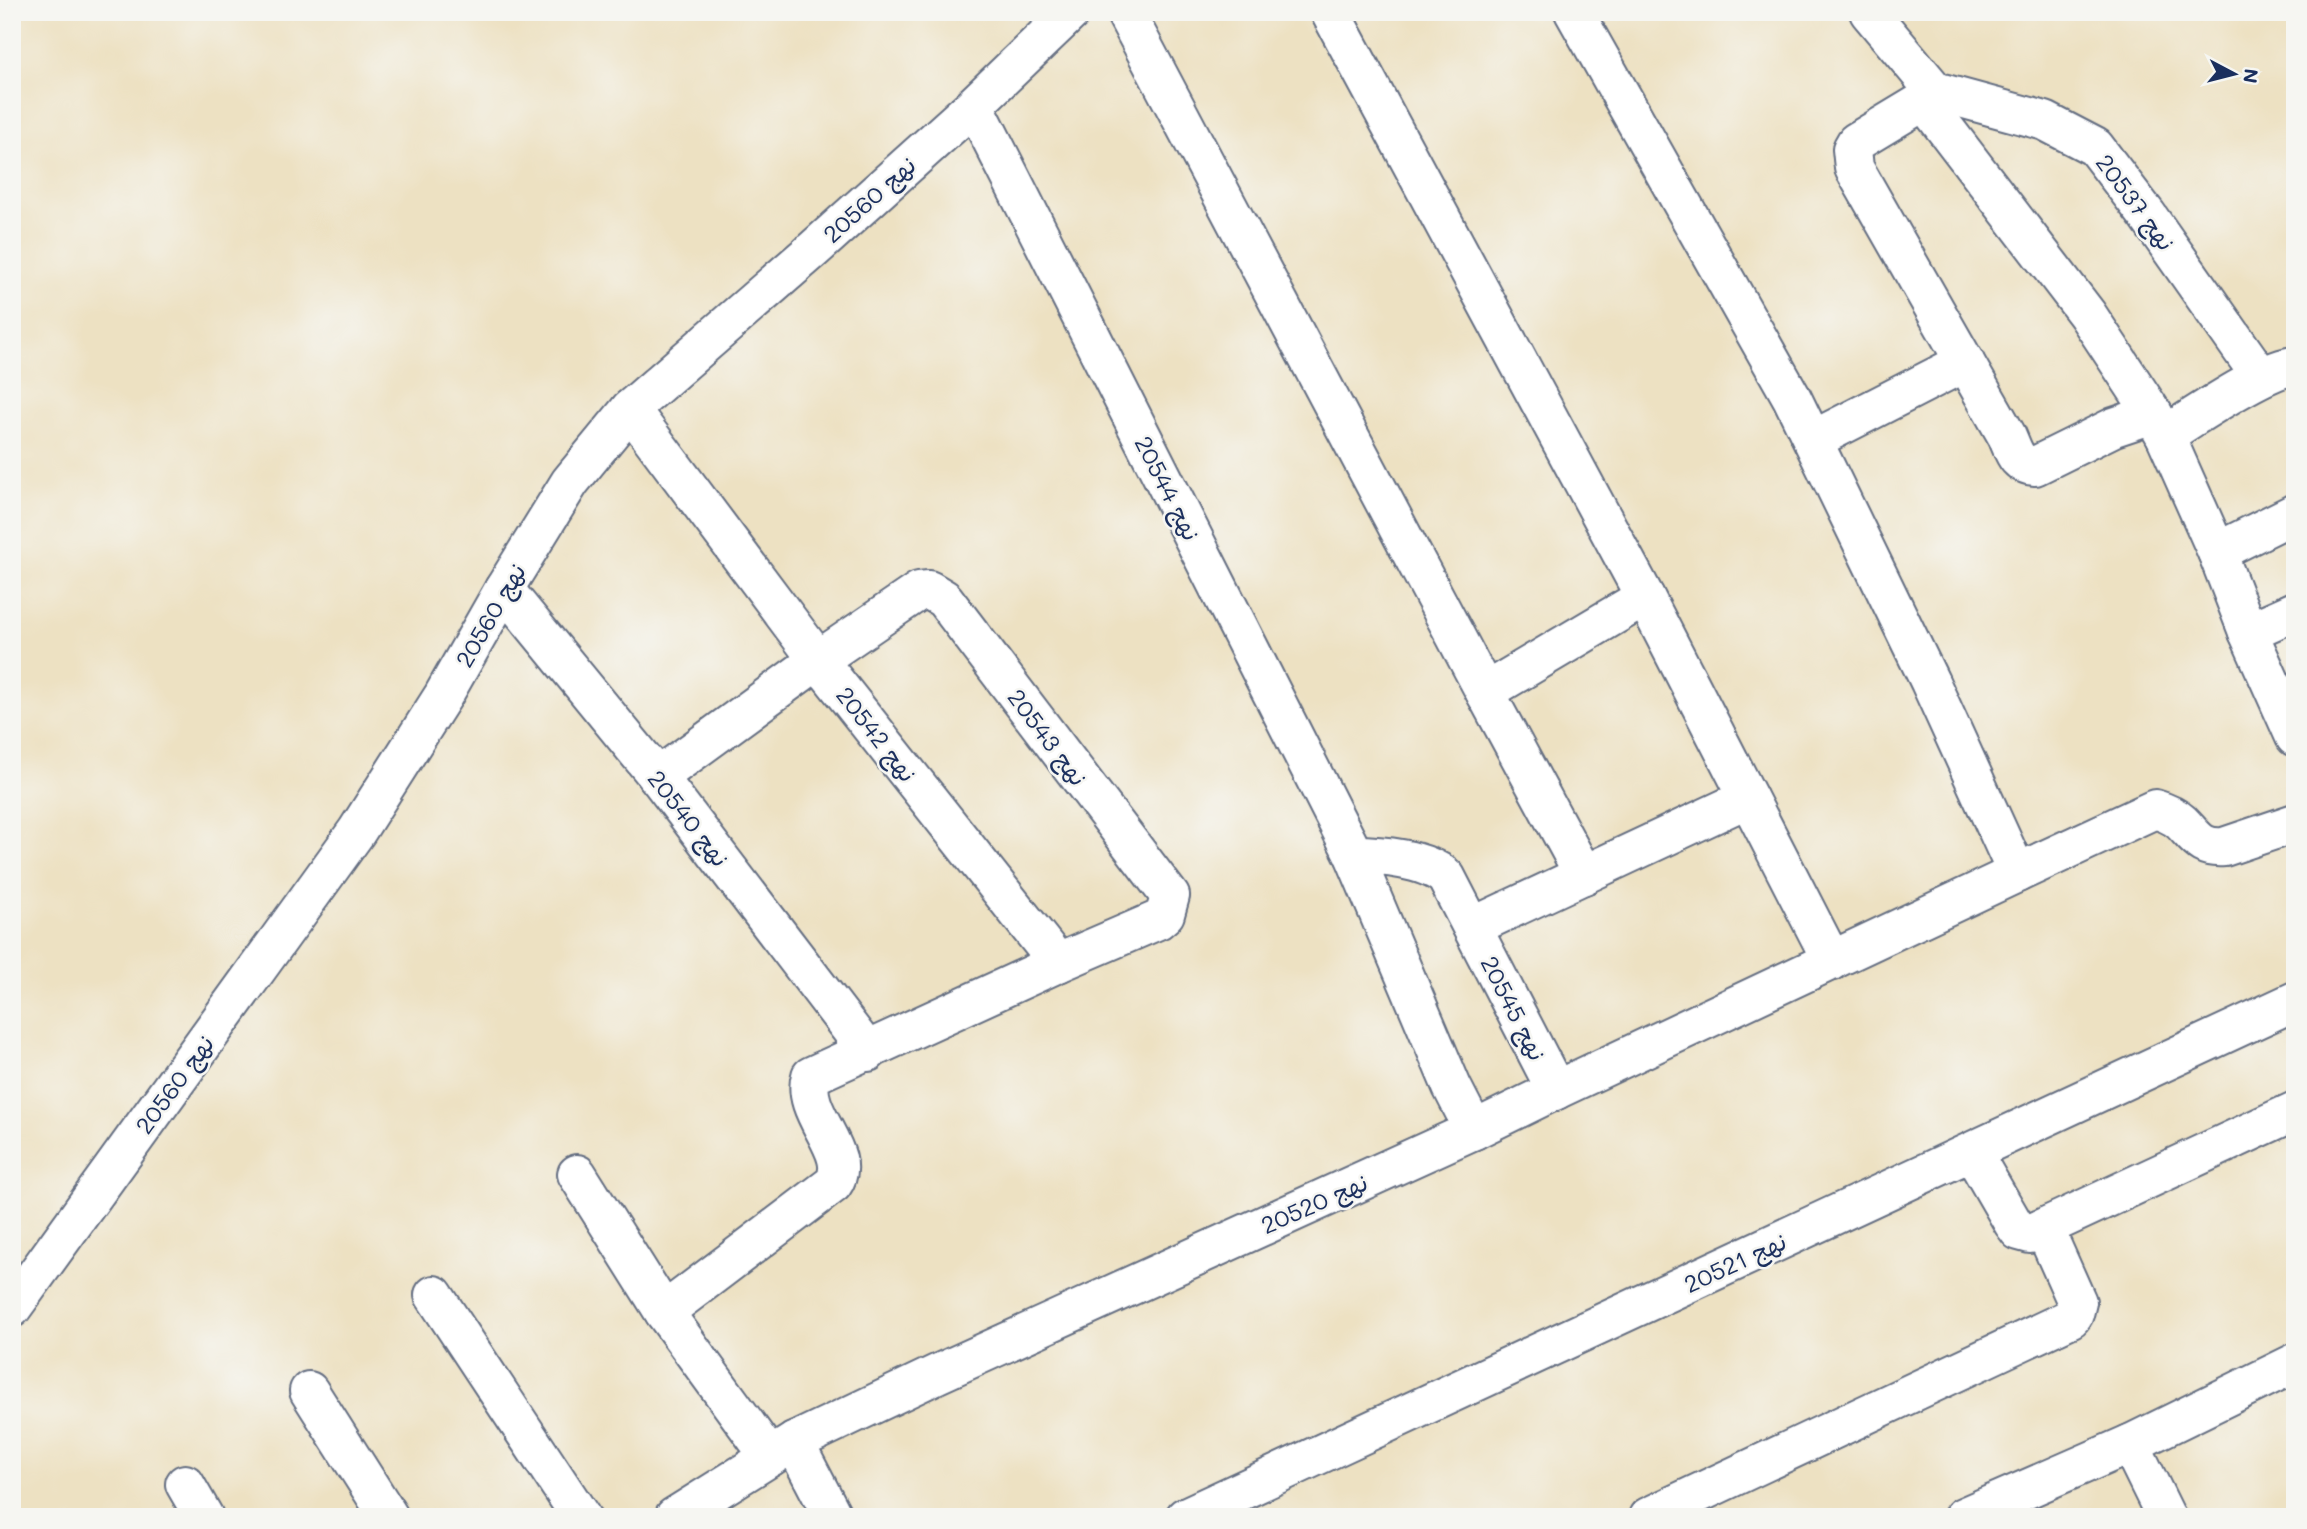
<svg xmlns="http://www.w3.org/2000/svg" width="2307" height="1529" font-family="Mali,'Playpen Sans Arabic',sans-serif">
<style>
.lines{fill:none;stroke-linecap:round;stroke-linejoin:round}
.minor-casing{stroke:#646d81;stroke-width:42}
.minor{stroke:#fff;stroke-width:38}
.labels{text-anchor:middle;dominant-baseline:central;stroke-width:5;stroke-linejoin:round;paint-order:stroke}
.street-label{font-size:24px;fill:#1b2f5e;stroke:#f6f6f2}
</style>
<rect width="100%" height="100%" fill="#f6f6f2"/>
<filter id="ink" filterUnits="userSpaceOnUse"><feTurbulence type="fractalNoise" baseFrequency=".0143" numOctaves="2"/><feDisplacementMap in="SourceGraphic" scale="14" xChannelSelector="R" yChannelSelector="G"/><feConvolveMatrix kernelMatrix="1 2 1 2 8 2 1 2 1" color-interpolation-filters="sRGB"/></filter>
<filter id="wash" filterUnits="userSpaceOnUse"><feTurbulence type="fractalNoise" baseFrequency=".00686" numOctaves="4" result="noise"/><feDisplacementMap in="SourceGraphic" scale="28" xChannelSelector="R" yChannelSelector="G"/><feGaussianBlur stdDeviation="1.57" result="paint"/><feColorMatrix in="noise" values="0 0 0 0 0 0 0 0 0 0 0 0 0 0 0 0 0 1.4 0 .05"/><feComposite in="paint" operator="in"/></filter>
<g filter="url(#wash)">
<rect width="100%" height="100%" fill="#ede1c2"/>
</g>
<g filter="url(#ink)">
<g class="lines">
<defs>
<g id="minor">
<polyline points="1125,12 1485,692 1645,597"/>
<polyline points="1330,12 1645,597 1832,961"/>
<path d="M1574 12 1792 398 1930 682 2017 873 2155 809C2165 812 2173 815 2181 822 2196 837 2200 849 2224 847L2295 823"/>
<polyline points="1869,12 1935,91 2045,121 2095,147 2147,215 2261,377"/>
<path d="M1935 91 1924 101 1856 142 1852 149 1854 168 2007 436C2014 452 2016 465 2035 466L2114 427 2153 414"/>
<polyline points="1924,101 2087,314 2153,414 2165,435 2217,552 2248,632 2295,737"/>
<path d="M974 105 1354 855C1381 855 1425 859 1446 877L1556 1090"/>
<path d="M630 409 818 660 919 591 929 590 944 599 1170 896 1165 914 1158 920 1058 963 811 1076C799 1114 855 1153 833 1184L664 1312"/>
<path d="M2165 435C2193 418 2266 367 2295 366"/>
<polyline points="1813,440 1965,362"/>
<polyline points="2217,552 2295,513"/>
<polyline points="504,589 658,777 868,1052"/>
<polyline points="2248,632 2295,611"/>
<polyline points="1485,692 1584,875"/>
<polyline points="658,777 818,660 1058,963"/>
<polyline points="1354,855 1452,1087 1474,1130"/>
<polyline points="1472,927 1748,798"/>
<polyline points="1972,1152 2013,1223 2019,1231 2030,1234 2295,1111"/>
<polyline points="577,1174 664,1312 770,1457"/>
<polyline points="434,1295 581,1517"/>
<polyline points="12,1308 357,831 443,696 504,589 570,482 630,409 814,249 974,105 1071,12"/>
<polyline points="309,1391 389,1517"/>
<polyline points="794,1442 833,1517"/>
<polyline points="2130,1444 2166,1517"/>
<polyline points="185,1484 204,1517"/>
<polyline points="674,1517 794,1442 937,1374 1474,1130 1556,1090 2017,873"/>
<polyline points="1185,1517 2295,1001"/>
<polyline points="1648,1517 2071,1318 2074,1314 2077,1302 2044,1228"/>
<polyline points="1963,1517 2130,1444 2295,1363"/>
</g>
</defs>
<use href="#minor" class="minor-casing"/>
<use href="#minor" class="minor"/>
</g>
</g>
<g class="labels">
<g class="street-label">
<text transform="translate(869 199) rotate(-42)">نهج 20560</text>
<text transform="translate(2136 202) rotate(53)">نهج 20537</text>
<text transform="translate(1168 488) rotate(63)">نهج 20544</text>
<text transform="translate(490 615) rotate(-60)">نهج 20560</text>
<text transform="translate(877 734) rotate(52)">نهج 20542</text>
<text transform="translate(1048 737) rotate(53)">نهج 20543</text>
<text transform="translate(689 818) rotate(52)">نهج 20540</text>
<text transform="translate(1514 1008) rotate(63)">نهج 20545</text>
<text transform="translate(174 1084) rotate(-54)">نهج 20560</text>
<text transform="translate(1314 1203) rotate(-24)">نهج 20520</text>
<text transform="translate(1735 1262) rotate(-25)">نهج 20521</text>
</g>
</g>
<rect width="2307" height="1529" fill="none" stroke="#f6f6f2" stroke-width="42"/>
<g transform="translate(2234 74) rotate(97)" stroke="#f6f6f2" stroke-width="5" paint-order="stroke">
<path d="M0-5L12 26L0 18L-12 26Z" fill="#1b2f5e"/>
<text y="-10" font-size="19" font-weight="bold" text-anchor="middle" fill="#1b2f5e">N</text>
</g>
</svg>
